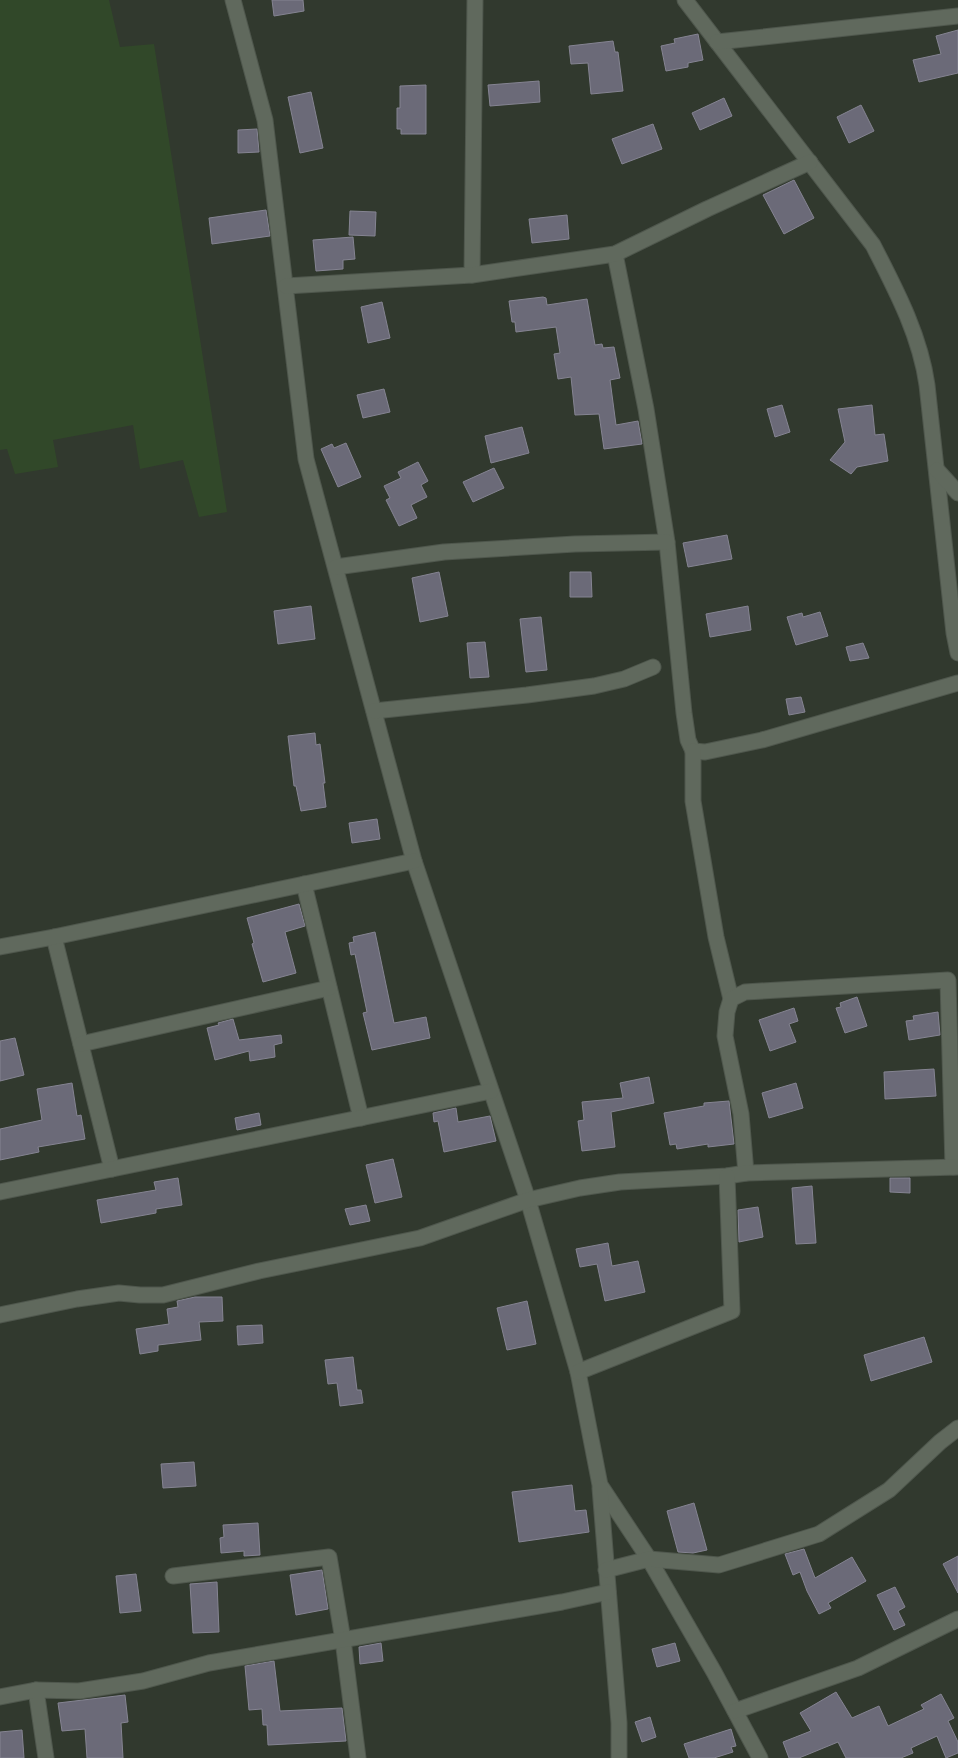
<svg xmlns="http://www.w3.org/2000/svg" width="958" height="1758" font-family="'Fira Sans Condensed',sans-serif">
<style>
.green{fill:#314829}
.building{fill:#6b6a78;stroke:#858492}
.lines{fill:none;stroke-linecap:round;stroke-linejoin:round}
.street-casing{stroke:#4f574d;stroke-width:17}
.street{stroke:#60695d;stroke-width:15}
</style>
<rect width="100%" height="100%" fill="#31392e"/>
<polygon class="green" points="0,0 109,0 120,47 154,44 227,512 199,517 183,460 140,469 133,425 53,440 58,467 15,474 7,449 0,450"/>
<g class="building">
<polygon points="272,0 303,0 304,11 274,16"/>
<polygon points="958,30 958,73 919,82 913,60 941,54 936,36"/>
<polygon points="698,34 703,60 688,63 688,67 666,71 661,46 675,43 674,39"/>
<polygon points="613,41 615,52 618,52 623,91 591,94 588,63 571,64 569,46"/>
<polygon points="539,81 540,102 490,106 488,85"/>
<polygon points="426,85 426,134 401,134 401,129 397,129 397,108 400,108 400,86"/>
<polygon points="311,92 323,148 300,153 288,97"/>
<polygon points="724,98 732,116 700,130 692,113"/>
<polygon points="861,105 874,131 849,143 837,117"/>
<polygon points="653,124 662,149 622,164 612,139"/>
<polygon points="257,129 259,152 238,153 238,130"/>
<polygon points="794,180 814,218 784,234 763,195"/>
<polygon points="266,210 270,236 212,244 209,218"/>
<polygon points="350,211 376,212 375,236 349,235"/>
<polygon points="567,215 569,239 532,243 529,219"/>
<polygon points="353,237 355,259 343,260 343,269 316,271 313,240"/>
<polygon points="543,297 546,298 547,305 587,299 595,345 602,344 603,348 614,347 620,378 610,380 616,425 638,421 642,444 604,449 599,414 575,415 571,377 558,379 554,354 560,353 556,327 516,332 515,322 512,322 509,301"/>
<polygon points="382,302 390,338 368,343 361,307"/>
<polygon points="384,389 390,412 363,418 357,395"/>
<polygon points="782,405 790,432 775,437 767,409"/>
<polygon points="872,405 875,435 884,434 888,461 857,467 851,474 830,460 845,442 838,409"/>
<polygon points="522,427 529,453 491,463 485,436"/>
<polygon points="346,443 361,477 338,487 321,449 332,444 334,448"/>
<polygon points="418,462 428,481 421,485 427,497 411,505 417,518 399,526 386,500 390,498 384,486 401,478 398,472"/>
<polygon points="494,468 504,488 473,502 463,482"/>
<polygon points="727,535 732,559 688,567 683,543"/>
<polygon points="439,572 448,616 420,622 412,578"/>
<polygon points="570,572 591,572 592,597 570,597"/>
<polygon points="311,606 315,639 278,644 274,611"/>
<polygon points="748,606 751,630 710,637 706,614"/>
<polygon points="820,612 828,636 796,645 787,617 802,613 803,617"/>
<polygon points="541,617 547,670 526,672 520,619"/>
<polygon points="485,642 489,677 470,678 467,643"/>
<polygon points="863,643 869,658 850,661 846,647"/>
<polygon points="801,697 805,712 789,715 786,699"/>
<polygon points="315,733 316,745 320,744 325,783 323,783 326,807 301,811 296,786 294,786 288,736"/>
<polygon points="377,819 380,839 352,843 349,823"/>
<polygon points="299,904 305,926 285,932 296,973 263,982 252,944 254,943 247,918"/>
<polygon points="375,932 394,1023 426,1017 430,1038 372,1050 363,1013 367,1012 355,954 351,955 349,943 354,942 353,937"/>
<polygon points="857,997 867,1026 845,1033 836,1008 841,1007 840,1003"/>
<polygon points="794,1008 798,1021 789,1024 796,1042 770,1051 759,1020"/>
<polygon points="938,1012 940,1035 909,1040 906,1021 914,1020 913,1016"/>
<polygon points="233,1019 239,1040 281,1035 282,1043 274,1045 275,1057 250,1061 249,1051 215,1060 207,1028 219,1025 218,1023"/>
<polygon points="15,1038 24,1075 0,1081 0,1041"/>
<polygon points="934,1069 936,1096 885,1099 884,1072"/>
<polygon points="649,1077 654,1103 611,1112 615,1147 582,1151 578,1121 584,1120 582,1102 623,1098 620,1083"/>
<polygon points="72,1083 77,1116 81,1115 85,1139 38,1147 39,1152 0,1160 0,1129 42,1120 37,1089"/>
<polygon points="796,1083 803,1108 769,1118 762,1093"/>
<polygon points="729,1101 734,1144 708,1147 708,1144 677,1149 676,1144 670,1145 664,1113 704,1106 704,1103"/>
<polygon points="456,1108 458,1122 490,1116 496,1141 444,1152 438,1121 434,1122 433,1113"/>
<polygon points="259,1113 261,1125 237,1130 235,1118"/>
<polygon points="393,1159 402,1197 375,1203 366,1165"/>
<polygon points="178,1178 182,1205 156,1209 156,1213 101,1223 97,1200 156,1190 154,1182"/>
<polygon points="890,1178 910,1178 910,1193 890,1192"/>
<polygon points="812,1186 816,1243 796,1244 792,1188"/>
<polygon points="366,1205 370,1221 350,1225 345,1209"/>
<polygon points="758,1207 763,1237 739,1242 738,1210"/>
<polygon points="608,1243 612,1266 638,1261 645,1292 605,1301 597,1264 580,1267 576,1249"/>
<polygon points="195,1297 222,1297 223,1321 199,1322 201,1340 158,1345 158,1351 140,1354 136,1329 169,1324 167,1309 178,1307 177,1301"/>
<polygon points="527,1301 536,1344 507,1350 497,1308"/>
<polygon points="262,1325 263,1343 238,1345 237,1326"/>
<polygon points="924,1337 932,1362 871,1381 864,1355"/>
<polygon points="353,1357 357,1390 361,1390 363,1403 340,1406 337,1383 328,1384 325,1360"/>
<polygon points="194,1462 196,1486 163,1488 161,1464"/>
<polygon points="572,1485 575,1511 586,1510 589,1532 519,1542 512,1492"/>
<polygon points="694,1503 707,1550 693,1553 678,1552 667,1511"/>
<polygon points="258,1523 260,1555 244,1556 244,1551 221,1553 220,1538 224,1537 223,1525"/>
<polygon points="804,1549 815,1578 852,1557 866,1581 828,1603 831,1608 819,1614 807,1591 800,1572 793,1575 785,1554"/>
<polygon points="958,1556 958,1593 943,1564"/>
<polygon points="322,1570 328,1609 296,1615 290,1575"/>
<polygon points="136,1574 141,1611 120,1613 116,1576"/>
<polygon points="217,1582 219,1632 193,1633 190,1584"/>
<polygon points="895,1587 905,1607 898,1611 905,1625 894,1630 877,1595"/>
<polygon points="381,1643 383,1661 360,1664 359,1647"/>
<polygon points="675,1643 680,1661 657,1667 652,1649"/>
<polygon points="274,1661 280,1711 342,1708 346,1741 268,1745 267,1725 263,1725 262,1709 249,1710 245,1666"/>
<polygon points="836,1692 852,1718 879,1706 888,1726 924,1709 921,1705 941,1694 954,1718 948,1721 958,1742 958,1753 946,1758 937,1736 911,1748 913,1753 901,1758 846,1758 838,1742 799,1758 789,1758 783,1742 811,1731 800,1713"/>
<polygon points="125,1695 128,1722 121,1723 123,1758 87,1758 85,1729 62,1731 58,1703"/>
<polygon points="650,1717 656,1737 642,1742 635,1722"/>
<polygon points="731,1729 736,1746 731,1747 733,1752 714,1758 689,1758 684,1744"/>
<polygon points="22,1730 24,1758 0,1758 0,1732"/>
</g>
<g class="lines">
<defs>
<g id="street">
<polyline points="233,0 265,120 306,459 414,861 528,1200 578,1372 600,1485 649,1559 714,1672 760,1758"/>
<path d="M685 0 873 245C896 290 920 335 927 385L954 633 958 653"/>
<polyline points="717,42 958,16"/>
<polyline points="615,254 646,409 667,542 684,713 688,740 693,751 705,752 762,740 958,683"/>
<polyline points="472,275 475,0"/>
<polyline points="286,286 472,275 615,254 707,209 810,162"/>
<polyline points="937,470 958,493"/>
<polyline points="336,567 444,552 575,544 667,542"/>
<polyline points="374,711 527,695 594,686 624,679 653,667"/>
<polyline points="693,751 693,801 716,937 731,999"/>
<polyline points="304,884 361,1118"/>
<polyline points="54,937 112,1169"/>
<polyline points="0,947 54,937 414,861"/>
<polyline points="81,1044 329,988"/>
<polyline points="746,1173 741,1114 725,1036 727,1012 731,999 745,992 948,980 953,1167"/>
<polyline points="0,1192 491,1091"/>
<polyline points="0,1315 77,1299 119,1293 140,1295 163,1295 259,1271 420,1238 528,1200 580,1188 620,1182 727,1176 746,1173 958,1167"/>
<polyline points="578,1372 732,1311 727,1176"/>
<polyline points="600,1488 619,1723 619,1758"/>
<polyline points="606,1570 649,1559 719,1565 819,1534 889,1490 940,1442 958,1428"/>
<polyline points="173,1576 329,1557 343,1640 358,1758"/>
<polyline points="36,1690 46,1758"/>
<polyline points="0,1697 36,1690 79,1691 143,1681 209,1663 562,1602 608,1592"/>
<polyline points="735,1711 858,1668 958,1619"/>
</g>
</defs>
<use href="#street" class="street-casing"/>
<use href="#street" class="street"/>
</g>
</svg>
